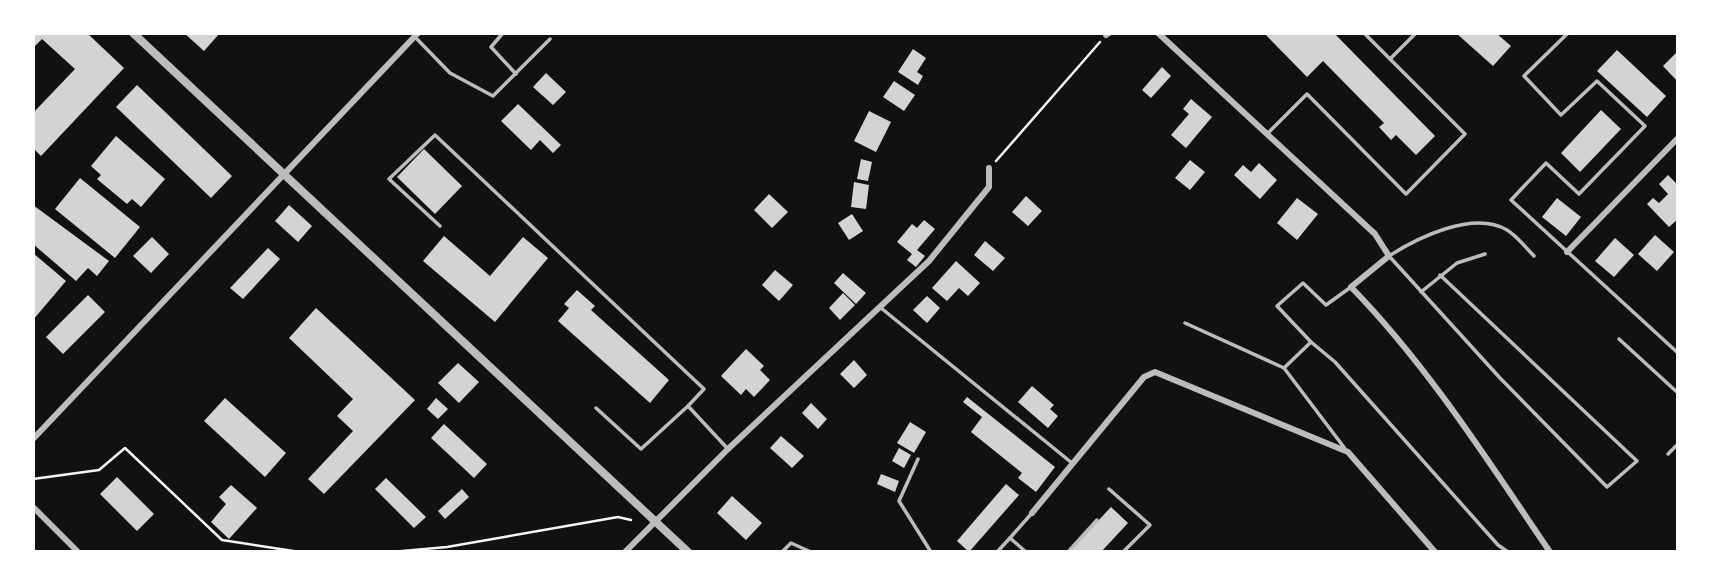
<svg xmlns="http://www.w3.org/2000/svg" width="1711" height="585" font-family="'Roboto Condensed',sans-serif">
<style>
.building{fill:#d3d3d3}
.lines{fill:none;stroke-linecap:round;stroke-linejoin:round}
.path{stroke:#f5f5f5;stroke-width:2.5}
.service{stroke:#bcbcbc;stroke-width:3.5}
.minor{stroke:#bcbcbc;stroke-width:6}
.tertiary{stroke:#bcbcbc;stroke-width:8}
</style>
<rect width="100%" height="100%" fill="#111"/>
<g class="building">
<polygon points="33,33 87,33 124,68 41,156 33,148 33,113 75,69 42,39 33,48"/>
<polygon points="184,33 220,33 204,51"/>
<polygon points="1264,33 1334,33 1435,136 1416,155 1396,135 1391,140 1379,127 1384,123 1323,61 1307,77"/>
<polygon points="1456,33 1496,33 1511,46 1493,66"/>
<polygon points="913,49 926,58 917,72 923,76 918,85 898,72"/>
<polygon points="1617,50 1666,96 1647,117 1597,71"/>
<polygon points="1678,51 1678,82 1663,66"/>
<polygon points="1162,67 1171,76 1151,98 1142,90"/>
<polygon points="546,73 566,92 553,105 533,87"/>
<polygon points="894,81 915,95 904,111 883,97"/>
<polygon points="137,85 232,176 211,198 116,107"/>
<polygon points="1191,99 1212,117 1186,148 1171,135 1189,114 1183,109"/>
<polygon points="518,104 561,145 553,153 540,140 531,150 501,121"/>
<polygon points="1601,110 1621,129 1580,172 1561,153"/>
<polygon points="869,111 891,122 876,152 854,141"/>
<polygon points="116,136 165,179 141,207 132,199 127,204 97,179 101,175 91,166"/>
<polygon points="424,149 462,186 435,214 397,177"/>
<polygon points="861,159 872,162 868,181 857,179"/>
<polygon points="1190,160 1205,172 1190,190 1175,178"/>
<polygon points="1259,163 1277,180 1260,199 1234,175 1243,165 1251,172"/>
<polygon points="1668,175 1678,185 1678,219 1669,227 1647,204 1653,198 1659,203 1668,194 1659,184"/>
<polygon points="80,178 140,227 115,258 55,209"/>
<polygon points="854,182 869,185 866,209 851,207"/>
<polygon points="769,194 788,212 772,228 754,210"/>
<polygon points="1026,196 1042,211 1028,226 1012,212"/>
<polygon points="1297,198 1318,214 1297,240 1277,223"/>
<polygon points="1557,198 1581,217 1566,236 1542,217"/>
<polygon points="33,205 109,261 97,276 88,268 76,281 33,244"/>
<polygon points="289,205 312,226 298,242 275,221"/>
<polygon points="852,214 863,231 849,240 838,223"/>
<polygon points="924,220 935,229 917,250 925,256 916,267 907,260 912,254 897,242 912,224 917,228"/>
<polygon points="1655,235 1674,252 1657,271 1638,254"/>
<polygon points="444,236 490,276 523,237 548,258 495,322 423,261"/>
<polygon points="152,237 169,254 151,273 133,256"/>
<polygon points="1615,238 1634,255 1614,277 1595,261"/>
<polygon points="985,241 1005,258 993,271 974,255"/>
<polygon points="268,248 280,259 243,299 230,288"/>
<polygon points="33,253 66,281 33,320"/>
<polygon points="956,261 980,283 968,296 959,288 947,301 932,288"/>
<polygon points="775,270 793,285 779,301 762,285"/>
<polygon points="843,273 866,293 856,304 834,283"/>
<polygon points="577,290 595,306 591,310 669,380 650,403 558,321 569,308 564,304"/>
<polygon points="843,293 855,305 840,320 829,308"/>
<polygon points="88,295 105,312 63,354 46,337"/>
<polygon points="927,296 940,308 927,323 913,310"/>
<polygon points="316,308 415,400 324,494 308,479 353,431 337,416 353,399 289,338"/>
<polygon points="746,349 764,366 760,370 770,380 754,397 746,389 741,395 721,376"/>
<polygon points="854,360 867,375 854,388 840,374"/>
<polygon points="458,363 479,382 459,403 438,383"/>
<polygon points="1032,386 1054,405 1050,409 1058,416 1048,428 1018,402"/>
<polygon points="967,397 1055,467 1036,492 1018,478 1022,473 971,432 982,417 963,402"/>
<polygon points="225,398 286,453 265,477 204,421"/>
<polygon points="436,398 448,409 438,419 427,409"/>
<polygon points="811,403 827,419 818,429 802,413"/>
<polygon points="910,422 926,432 914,453 897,443"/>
<polygon points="444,424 487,464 474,478 431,438"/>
<polygon points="781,436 804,456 792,468 770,448"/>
<polygon points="899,448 911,455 904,468 892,461"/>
<polygon points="881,474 899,481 895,492 877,484"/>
<polygon points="117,477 154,514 137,531 100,494"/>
<polygon points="386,478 426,517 414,528 375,489"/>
<polygon points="1006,484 1019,495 969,552 957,541"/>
<polygon points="231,485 257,508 229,539 211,522 226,504 219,497"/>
<polygon points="462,489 469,497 445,519 438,511"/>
<polygon points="732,496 762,523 746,540 717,513"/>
<polygon points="1111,507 1128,523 1101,552 1069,552"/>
</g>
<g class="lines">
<g class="path">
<polyline points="996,161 1100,42"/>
<polyline points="33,479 99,470 125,448 222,540 300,552"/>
<polyline points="391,552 447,547 618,517 631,520"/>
</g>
<g class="service">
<polyline points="503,33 491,47 516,74"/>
<polyline points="1568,33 1524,76 1561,115 1597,81 1645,126 1579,194 1546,163 1511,200 1678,353"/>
<polyline points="415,37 450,73 493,96 550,39"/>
<polyline points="1390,59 1416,33"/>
<polyline points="1267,134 1307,94 1406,194 1465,134 1364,33"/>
<polyline points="440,226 389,179 435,135 704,389 688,406 727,448"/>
<path d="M1440 275 1637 461 1607 487 1500 378 1389 256C1417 238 1473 210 1507 230 1517 236 1526 248 1534 256"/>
<polyline points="1421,292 1457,263 1485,254"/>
<polyline points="881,308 1072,463"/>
<polyline points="1185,323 1284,368 1311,342 1335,362 1498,545 1508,552"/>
<polyline points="1619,339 1678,393"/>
<polyline points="1311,342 1277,306 1303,283 1326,305 1351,287"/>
<polyline points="1284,368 1346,450"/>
<polyline points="596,408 641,449 688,406"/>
<polyline points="1668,454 1678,444"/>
<polyline points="918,459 899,501 931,552"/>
<polyline points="1109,489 1150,525 1123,552"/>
<polyline points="782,552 791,543 811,552"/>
<polyline points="997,552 1010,538"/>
<polyline points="1026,552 1010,538 1032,513"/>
<polyline points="1068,552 1097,520"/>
</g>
<g class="minor">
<path d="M1158 33 1375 234 1389 256 1351 287C1428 366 1488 461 1550 552"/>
<polyline points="1106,35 1109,33"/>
<polyline points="1567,252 1678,138"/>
<polyline points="33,439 418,33"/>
<polyline points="33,507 78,552"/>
<polyline points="1032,513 1144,377 1155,372 1348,452 1435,552"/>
<polyline points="625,552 728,449 929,261 989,187 989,168"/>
</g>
<polyline class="tertiary" points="133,33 688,552"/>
</g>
<rect width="1711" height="585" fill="none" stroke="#ffffff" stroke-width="70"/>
</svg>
